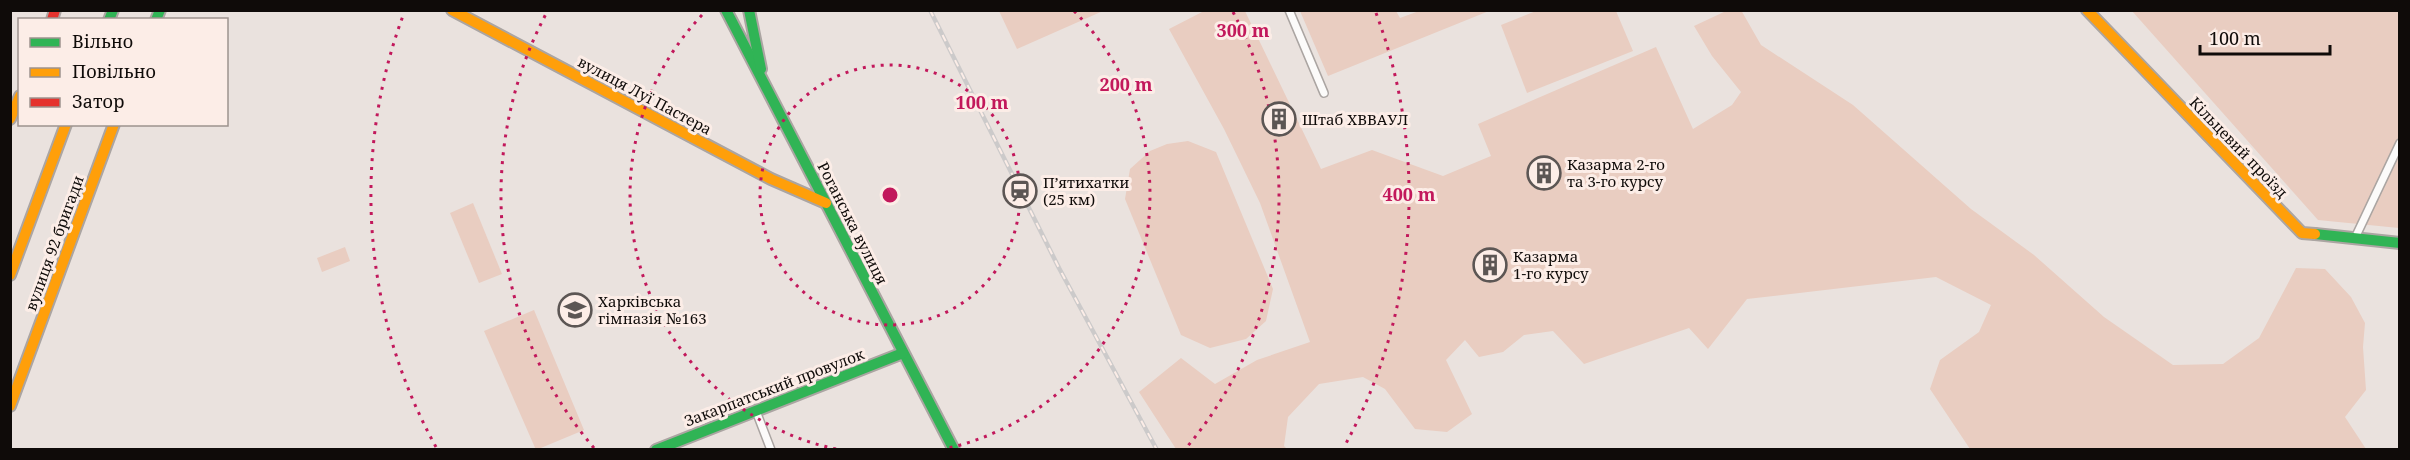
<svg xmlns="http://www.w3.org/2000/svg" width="2410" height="460" font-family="'Noto Serif',serif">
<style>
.green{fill:#e9cdc1}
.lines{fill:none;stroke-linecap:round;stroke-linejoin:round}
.street-casing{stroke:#aba5a2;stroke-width:10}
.fast-casing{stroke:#aba5a2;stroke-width:14}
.slow-casing{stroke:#aba5a2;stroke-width:14}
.jam-casing{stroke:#aba5a2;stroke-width:14}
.street{stroke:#fcfbfa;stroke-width:7}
.fast{stroke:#30b455;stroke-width:10}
.slow{stroke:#ff9f0a;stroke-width:10}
.jam{stroke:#e5322d;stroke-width:10}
.rail-casing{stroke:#cccaca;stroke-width:4.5}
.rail{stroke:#fcede7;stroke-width:2;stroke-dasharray:7;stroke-linecap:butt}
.ring{fill:none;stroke:#c2185b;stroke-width:3;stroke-dasharray:3 6}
.labels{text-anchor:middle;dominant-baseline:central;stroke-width:6;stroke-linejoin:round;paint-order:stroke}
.street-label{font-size:15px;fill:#0f0b09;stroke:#fcede7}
.poi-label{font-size:15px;fill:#0f0b09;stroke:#fcede7;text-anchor:start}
.centre{fill:#c2185b;stroke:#fcede7;stroke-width:3}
.ring-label{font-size:18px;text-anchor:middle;font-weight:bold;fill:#c2185b;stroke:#fcede7;stroke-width:6;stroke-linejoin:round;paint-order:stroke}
</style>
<rect width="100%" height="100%" fill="#eae2de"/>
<g class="green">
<polygon points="1741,10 1761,45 1853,105 1971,209 2034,255 2104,317 2173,365 2223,364 2259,338 2296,268 2325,269 2351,297 2365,323 2363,347 2366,390 2345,417 2366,449 1970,449 1930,389 1940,360 1979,332 1991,305 1936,277 1747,299 1708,349 1689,328 1584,364 1553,331 1524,335 1503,352 1479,357 1465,340 1446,360 1472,414 1447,432 1415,429 1385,389 1363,377 1319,384 1288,417 1284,446 1287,449 1176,449 1139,392 1181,358 1215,384 1257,360 1310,342 1260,203 1224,129 1169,29 1204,11 1245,11 1321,169 1372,150 1443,176 1491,156 1478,124 1656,47 1693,129 1732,105 1741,92 1712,56 1694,26 1726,11"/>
<polygon points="999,11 1103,11 1017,49"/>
<polygon points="1300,11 1396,11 1400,18 1419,11 1489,11 1328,76"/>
<polygon points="1536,11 1616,11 1633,51 1527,93 1501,25"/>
<polygon points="2132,11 2399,11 2399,228 2318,220"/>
<polygon points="1188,141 1216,152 1273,289 1266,321 1246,339 1210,348 1181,335 1125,199 1130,169 1150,151 1167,144"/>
<polygon points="473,203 502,274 479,283 450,213"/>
<polygon points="345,247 350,261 322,272 317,258"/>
<polygon points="534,310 584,430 536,450 484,331"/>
</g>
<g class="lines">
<defs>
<g id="street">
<polyline points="1289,10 1324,93"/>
<polyline points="2355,238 2400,143"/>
<polyline points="756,411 771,450"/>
</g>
<g id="fast">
<polyline points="726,10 954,450"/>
<polyline points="749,10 761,69"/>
<polyline points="109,20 113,10"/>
<polyline points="156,20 160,10"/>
<polyline points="2315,234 2400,243"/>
<polyline points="656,450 903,353"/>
</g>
<g id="slow">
<polyline points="452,10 771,179 826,203"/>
<polyline points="2087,10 2302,233 2315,234"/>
<polyline points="10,119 20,96"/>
<polyline points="10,275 66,124"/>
<polyline points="10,406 114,124"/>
</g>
<polyline id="jam" points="52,20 55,10"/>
</defs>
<use href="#street" class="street-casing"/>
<use href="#fast" class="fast-casing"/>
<use href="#slow" class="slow-casing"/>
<use href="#jam" class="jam-casing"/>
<use href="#street" class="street"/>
<use href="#fast" class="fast"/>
<use href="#slow" class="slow"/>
<use href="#jam" class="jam"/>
<defs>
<polyline id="rail" points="930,10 1059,268 1157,450"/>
</defs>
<use href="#rail" class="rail-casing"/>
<use href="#rail" class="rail"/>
</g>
<g class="ring">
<circle cx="890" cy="195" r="130"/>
<path d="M836 449A260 260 0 0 1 706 11M1074 11A260 260 0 0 1 944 449"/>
<path d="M594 448A389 389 0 0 1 547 12M1233 12A389 389 0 0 1 1186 448"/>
<path d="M436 447A519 519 0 0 1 404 13M1376 13A519 519 0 0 1 1344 447"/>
</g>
<defs>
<symbol id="building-ring" viewBox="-11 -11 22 22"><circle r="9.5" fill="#fcede7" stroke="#5c5654" stroke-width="1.5"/><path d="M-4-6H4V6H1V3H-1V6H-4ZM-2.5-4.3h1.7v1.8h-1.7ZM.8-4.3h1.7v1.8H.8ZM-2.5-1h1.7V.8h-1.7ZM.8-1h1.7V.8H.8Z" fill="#5c5654"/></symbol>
<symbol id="station-ring" viewBox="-11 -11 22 22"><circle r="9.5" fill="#fcede7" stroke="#5c5654" stroke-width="1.5"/><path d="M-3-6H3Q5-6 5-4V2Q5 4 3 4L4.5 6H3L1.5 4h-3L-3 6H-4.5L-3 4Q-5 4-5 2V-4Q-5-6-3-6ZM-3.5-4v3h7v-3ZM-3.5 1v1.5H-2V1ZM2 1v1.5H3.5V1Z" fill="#5c5654"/></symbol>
<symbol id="school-ring" viewBox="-11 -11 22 22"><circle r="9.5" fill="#fcede7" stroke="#5c5654" stroke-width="1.5"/><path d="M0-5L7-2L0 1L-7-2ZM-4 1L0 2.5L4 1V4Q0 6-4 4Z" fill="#5c5654"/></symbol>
</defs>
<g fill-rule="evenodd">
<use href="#building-ring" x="1260" y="100" width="38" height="38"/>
<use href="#building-ring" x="1525" y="154" width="38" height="38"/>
<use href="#station-ring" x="1001" y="172" width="38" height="38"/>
<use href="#building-ring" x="1471" y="246" width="38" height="38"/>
<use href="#school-ring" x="556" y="291" width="38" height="38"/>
</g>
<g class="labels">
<g class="street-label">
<text transform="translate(645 95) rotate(28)">вулиця Луї Пастера</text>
<text transform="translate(2239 147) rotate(46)">Кільцевий проїзд</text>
<text transform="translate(853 223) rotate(63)">Роганська вулиця</text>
<text transform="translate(54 243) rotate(-70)">вулиця 92 бригади</text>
<text transform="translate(774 387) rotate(-21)">Закарпатський провулок</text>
</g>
<g class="poi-label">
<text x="1302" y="119">Штаб ХВВАУЛ</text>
<text x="1567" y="164">Казарма 2-го<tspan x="1567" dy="17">та 3-го курсу</tspan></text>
<text x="1043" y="182">Пʼятихатки<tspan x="1043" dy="17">(25 км)</tspan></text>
<text x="1513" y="256">Казарма<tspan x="1513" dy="17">1-го курсу</tspan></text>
<text x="598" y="301">Харківська<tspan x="598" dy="17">гімназія №163</tspan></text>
</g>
</g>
<circle cx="890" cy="195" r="9" class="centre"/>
<g class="ring-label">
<text x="1243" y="37">300 m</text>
<text x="1126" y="91">200 m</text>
<text x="982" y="109">100 m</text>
<text x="1409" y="201">400 m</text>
</g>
<rect width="2410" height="460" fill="none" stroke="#0f0b09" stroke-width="24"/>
<rect x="18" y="18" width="210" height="108" fill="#fcede7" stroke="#9d938e" stroke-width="1.5"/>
<rect x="30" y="38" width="30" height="9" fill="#30b455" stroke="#9d938e" stroke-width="1.5"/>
<text x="72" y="48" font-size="18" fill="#0f0b09">Вільно</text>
<rect x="30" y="68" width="30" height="9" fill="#ff9f0a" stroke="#9d938e" stroke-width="1.5"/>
<text x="72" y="78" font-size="18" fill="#0f0b09">Повільно</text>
<rect x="30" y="98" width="30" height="9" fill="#e5322d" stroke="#9d938e" stroke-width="1.5"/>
<text x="72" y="108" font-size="18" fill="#0f0b09">Затор</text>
<path d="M2200 45v9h130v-9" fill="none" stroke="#0f0b09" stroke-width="3"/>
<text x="2209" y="45" font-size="18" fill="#0f0b09" stroke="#fcede7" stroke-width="4.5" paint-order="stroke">100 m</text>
</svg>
